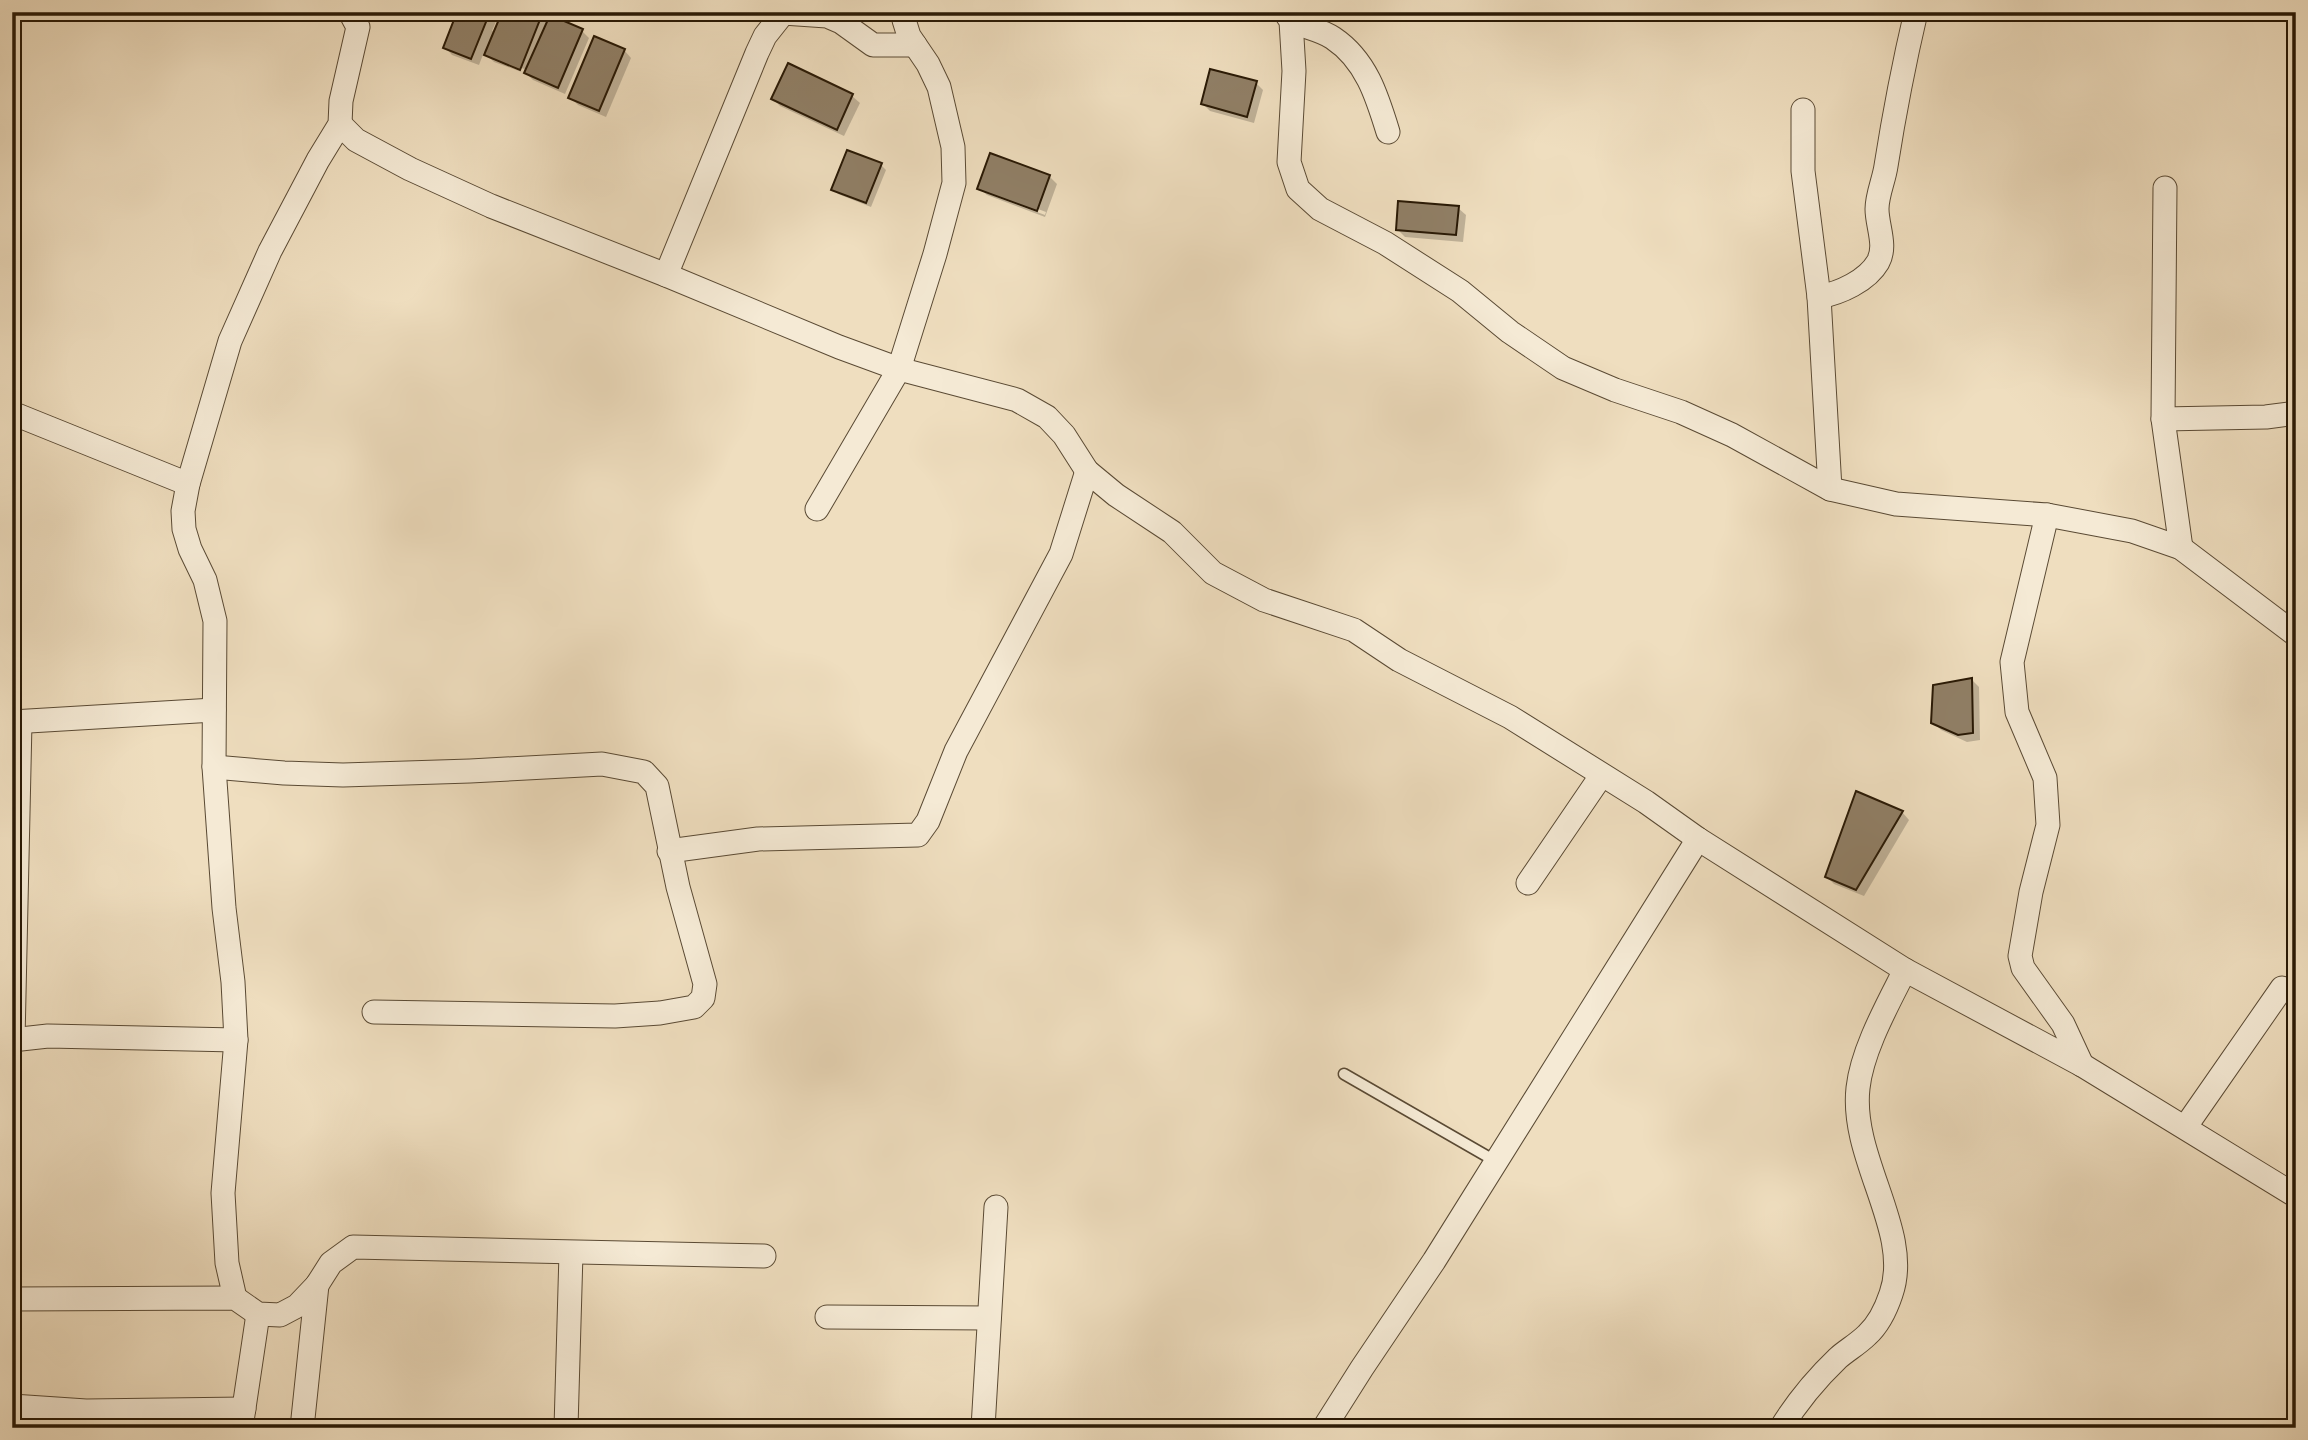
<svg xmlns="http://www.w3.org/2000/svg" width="2308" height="1440" font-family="'Sorts Mill Goudy',serif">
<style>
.shadow{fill:#0003;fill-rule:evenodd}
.building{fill:#907f66;stroke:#291905;stroke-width:2}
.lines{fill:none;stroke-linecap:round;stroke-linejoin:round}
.service-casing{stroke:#5a4a34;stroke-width:13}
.minor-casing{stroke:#5a4a34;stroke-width:25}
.service{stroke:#f5ead5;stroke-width:10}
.minor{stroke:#f5ead5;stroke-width:23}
</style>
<rect width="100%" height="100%" fill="#efdebf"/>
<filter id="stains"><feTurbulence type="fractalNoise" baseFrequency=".00286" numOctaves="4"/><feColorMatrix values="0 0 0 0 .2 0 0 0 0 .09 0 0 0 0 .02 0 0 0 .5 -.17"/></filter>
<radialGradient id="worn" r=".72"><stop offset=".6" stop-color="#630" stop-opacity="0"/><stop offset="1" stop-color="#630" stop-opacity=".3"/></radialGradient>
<g class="shadow">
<path d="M459 12H500L492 31 495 32 504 12H553L551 18 582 31 589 38 565 94 533 80 527 74 494 62 484 52 479 65 452 55 445 47ZM493 56 529 71 527 74 493 60Z"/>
<polygon points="624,50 631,58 606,117 578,105 570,97"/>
<polygon points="789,65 852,96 860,103 844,136 780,106 773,99"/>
<polygon points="1256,83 1263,90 1254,123 1210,111 1203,104"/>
<path d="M991 155 1050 177 1057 184 1045 217 987 195 979 188ZM986 190 1046 212 1045 215 986 193Z"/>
<polygon points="881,165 886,170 871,207 838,194 834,189"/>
<polygon points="1458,208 1466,215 1463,242 1405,237 1398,230"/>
<polygon points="1972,680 1979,687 1980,740 1967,742 1941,730 1933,722"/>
<polygon points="1902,812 1909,820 1864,896 1834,884 1827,877"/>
</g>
<g class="building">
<polygon points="457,12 490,12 471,59 443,48"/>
<polygon points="502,12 543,12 520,70 484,55"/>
<polygon points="550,15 583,29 558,88 524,73"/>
<polygon points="594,36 625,49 599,111 568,98"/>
<polygon points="788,63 853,94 837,130 771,99"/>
<polygon points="1210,69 1257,81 1247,117 1201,104"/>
<polygon points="847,150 882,163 866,203 831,190"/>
<polygon points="990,153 1050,175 1037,211 977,189"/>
<polygon points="1398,201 1459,206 1456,235 1396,230"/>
<polygon points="1972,678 1973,733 1958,735 1931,723 1933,685"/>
<polygon points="1856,791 1903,811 1856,890 1825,877"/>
</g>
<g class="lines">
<defs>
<polyline id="service" points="1344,1074 1497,1162"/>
<g id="minor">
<polyline points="1285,12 1291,21 1294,71 1289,162 1298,189 1320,209 1385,243 1460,291 1510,332 1563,368 1615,390 1681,412 1732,435 1830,489 1896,504 2047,515 2132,531 2181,548 2296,635"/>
<polyline points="783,13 827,16 841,22 873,45 915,45"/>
<path d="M1291 21C1304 27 1321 30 1333 38 1366 60 1377 96 1388 132"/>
<polyline points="1803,110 1803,171 1819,297 1830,489"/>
<polyline points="340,124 356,140 410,169 491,206 666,275 839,347 899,369 1017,400 1047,417 1064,435 1087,471 1116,495 1172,532 1213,573 1264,600 1354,630 1399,660 1510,717 1646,802 1698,839 1905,970 2082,1065 2296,1196"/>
<polyline points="666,275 757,53 765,36 784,12"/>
<path d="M1819 297C1840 293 1867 281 1878 262 1887 246 1877 226 1877 209 1877 195 1884 180 1886 166 1894 115 1904 63 1916 12"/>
<polyline points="12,413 188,484"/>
<polyline points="2163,419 2165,188"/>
<polyline points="817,509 899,369 935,254 954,183 953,147 939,87 928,64 909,36 904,20 906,12"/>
<polyline points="2047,515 2012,662 2017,712 2045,778 2048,825 2031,892 2020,956 2023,968 2063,1024 2082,1065"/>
<polyline points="2181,548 2163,419 2266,417 2296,413"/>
<polyline points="12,722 214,710"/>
<polyline points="214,767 284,773 343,775 470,771 602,764 644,772 657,786 678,887 705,984 703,998 694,1007 660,1013 615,1016 374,1012"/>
<polyline points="669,851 758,839 918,835 928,821 956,751 1061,554 1087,471"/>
<polyline points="1528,883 1601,776"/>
<polyline points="12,1040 48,1036 236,1040"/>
<polyline points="13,1040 20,722"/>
<polyline points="2186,1126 2282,988"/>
<polyline points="235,1298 227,1263 223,1193 236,1040 233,982 224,908 214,767 215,621 205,580 190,549 184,529 183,511 188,484 230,341 270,251 318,160 340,124 341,101 358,27 350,12"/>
<polyline points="12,1299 235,1298 258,1314 280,1315 297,1306 317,1285 331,1263 353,1247 764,1256"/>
<polyline points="827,1317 989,1318"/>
<polyline points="12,1406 86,1411 244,1409"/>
<polyline points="241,1428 258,1314"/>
<polyline points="302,1428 317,1285"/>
<polyline points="566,1428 571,1253"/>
<polyline points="983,1428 996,1207"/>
<polyline points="1324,1428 1362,1368 1434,1261 1698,839"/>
<path d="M1781 1428C1797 1402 1816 1379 1838 1358 1847 1350 1858 1344 1867 1335 1878 1325 1886 1309 1891 1294 1913 1232 1850 1159 1858 1088 1862 1050 1888 1004 1905 970"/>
</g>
</defs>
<use href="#service" class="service-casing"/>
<use href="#minor" class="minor-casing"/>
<use href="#service" class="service"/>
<use href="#minor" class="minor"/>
</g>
<rect width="2308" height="1440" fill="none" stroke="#efdebf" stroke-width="42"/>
<rect x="14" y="14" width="2280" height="1412" fill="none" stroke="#291905" stroke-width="3.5"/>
<rect x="21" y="21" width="2266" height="1398" fill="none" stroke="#291905" stroke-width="2"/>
<rect width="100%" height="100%" filter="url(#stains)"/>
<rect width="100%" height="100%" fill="url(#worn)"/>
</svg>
